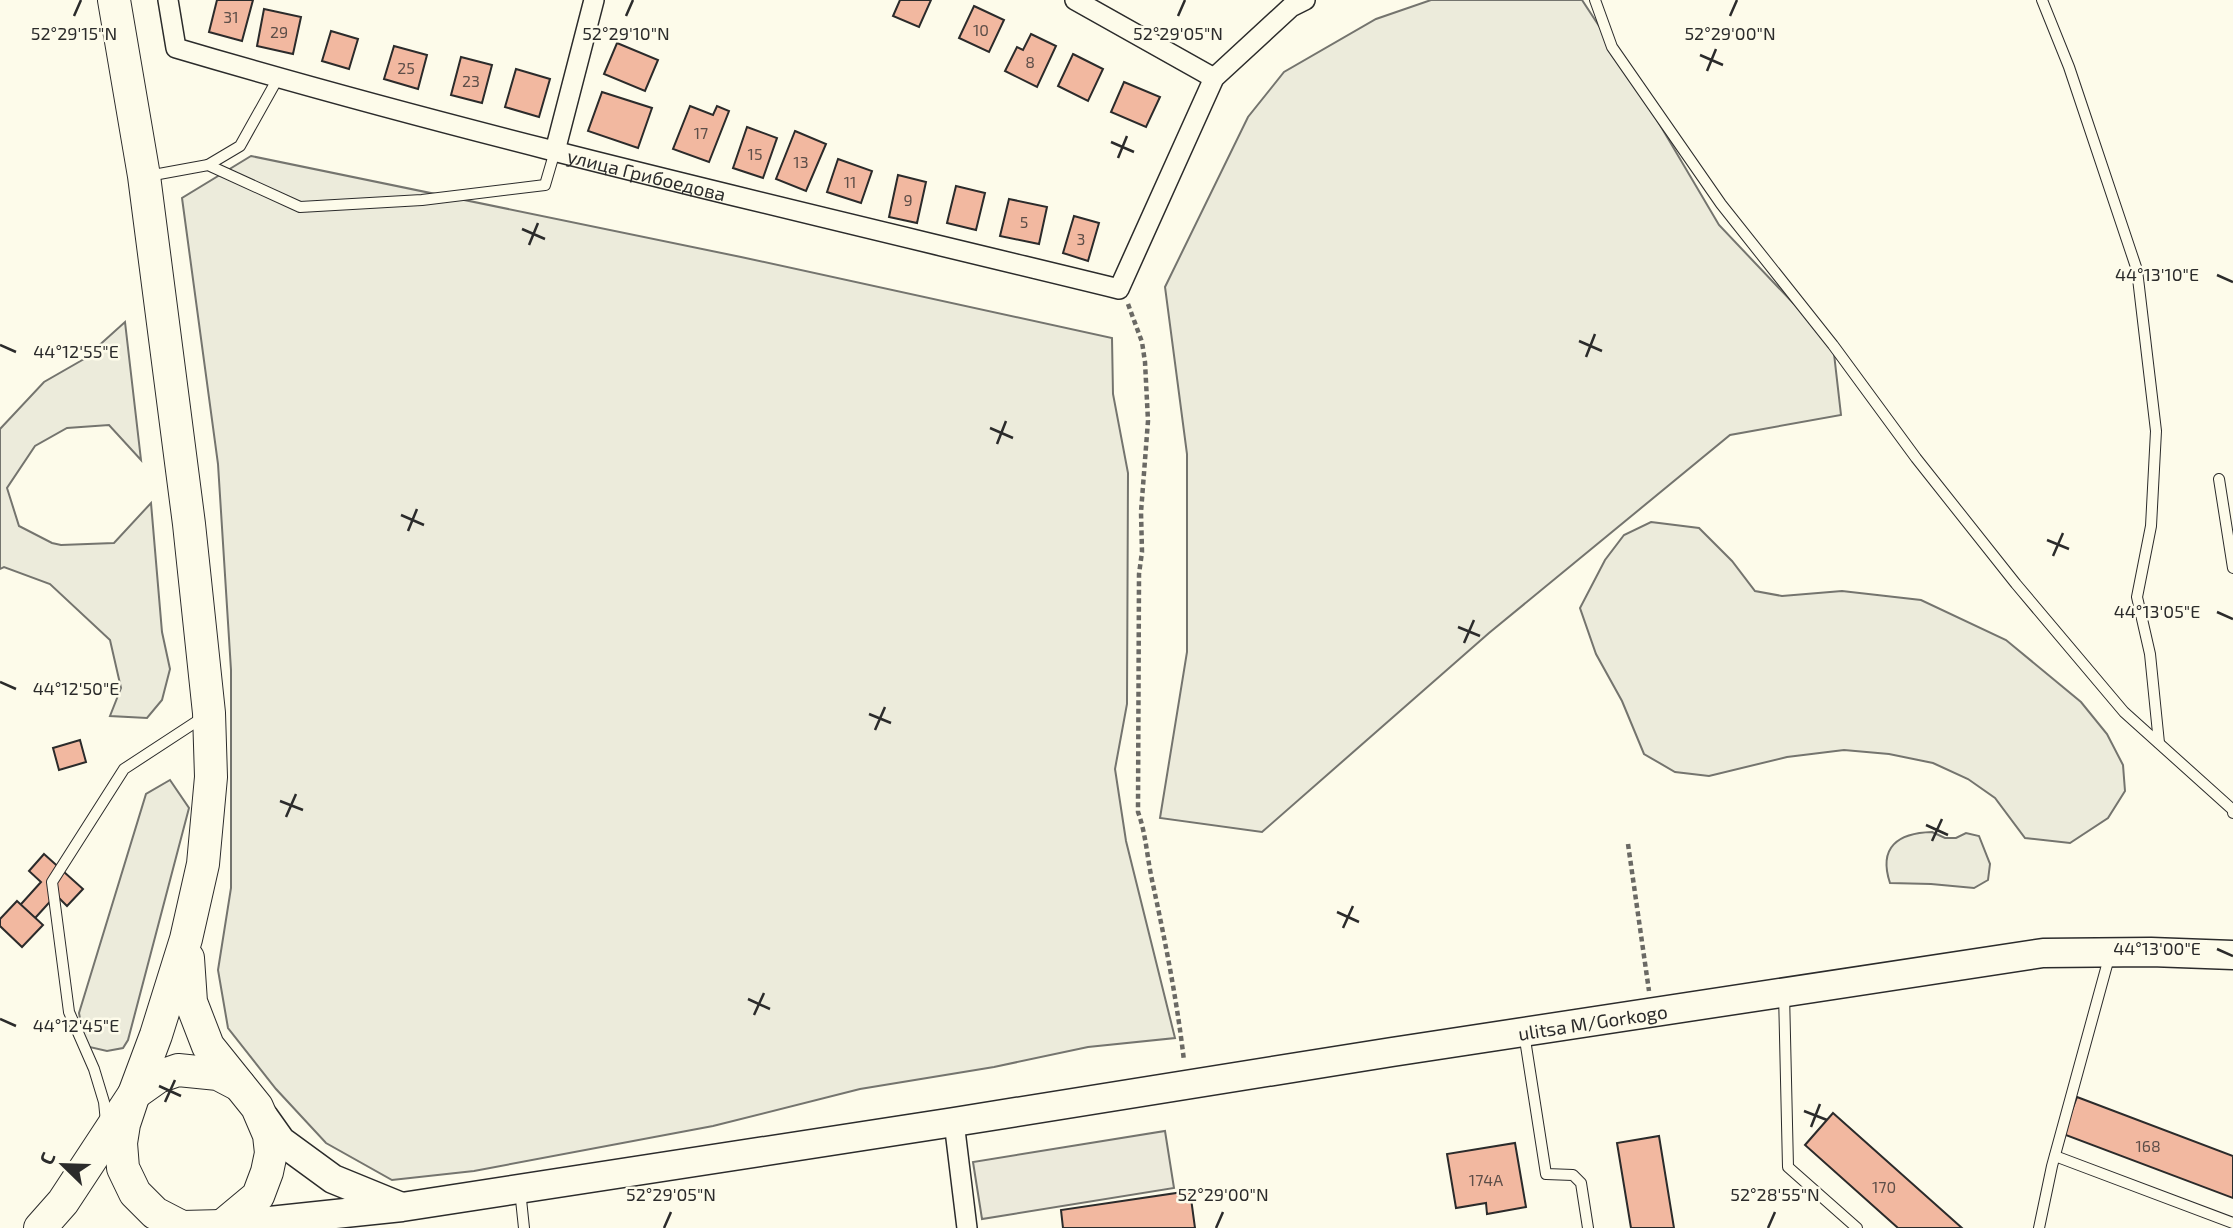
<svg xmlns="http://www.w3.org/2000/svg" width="2233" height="1228" font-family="'Exo 2',sans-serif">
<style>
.green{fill:#ecebdb;stroke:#74746e;stroke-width:2}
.parking{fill:#eceadb;stroke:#74746e;stroke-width:2}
.building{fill:#f2b8a0;stroke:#2b2b2b;stroke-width:2}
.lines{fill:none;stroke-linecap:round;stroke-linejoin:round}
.service-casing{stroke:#2b2b2b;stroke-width:12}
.minor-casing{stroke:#2b2b2b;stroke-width:22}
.secondary-casing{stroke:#2b2b2b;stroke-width:31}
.primary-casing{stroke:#2b2b2b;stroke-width:34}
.path{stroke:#6a6964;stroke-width:4.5;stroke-dasharray:5 3.5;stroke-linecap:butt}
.service{stroke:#fdfbea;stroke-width:10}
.minor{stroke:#fdfbea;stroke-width:19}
.secondary{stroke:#fdfbea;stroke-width:28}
.primary{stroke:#fdfbea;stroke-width:32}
.ticks{fill:none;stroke:#2b2b2b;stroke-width:2.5}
.labels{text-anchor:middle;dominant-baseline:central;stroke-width:5;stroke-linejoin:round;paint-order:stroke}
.number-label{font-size:16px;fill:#5d4e48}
.street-label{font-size:19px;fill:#2b2b2b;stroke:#fdfbea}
.ticks-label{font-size:18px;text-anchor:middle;fill:#2b2b2b;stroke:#fdfbea;stroke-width:5;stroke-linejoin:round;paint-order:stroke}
</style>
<rect width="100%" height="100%" fill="#fdfbea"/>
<g class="green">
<polygon points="1431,0 1582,0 1624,64 1719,225 1833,345 1841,415 1730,435 1489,633 1262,832 1160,818 1187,652 1187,454 1165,287 1248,117 1284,72 1376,19"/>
<polygon points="251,156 741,257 1112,338 1113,394 1128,473 1127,704 1115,769 1126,841 1175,1038 1088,1047 994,1067 860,1089 713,1126 474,1171 392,1180 326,1143 276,1089 228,1028 218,970 231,888 231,670 218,464 182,198"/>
<polygon points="125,322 141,460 109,425 67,428 35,446 7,488 19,526 52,543 61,545 114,543 151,503 162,632 170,669 162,700 147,718 110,716 121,688 110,640 50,584 4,567 0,569 0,429 44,382 84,359"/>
<polygon points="1651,522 1699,528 1732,561 1755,591 1782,596 1842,591 1921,600 2006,640 2081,702 2107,734 2123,765 2125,791 2108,818 2070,843 2025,838 1995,798 1968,779 1933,763 1889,754 1844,750 1787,757 1709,776 1675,772 1644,754 1622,701 1596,654 1580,608 1605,560 1624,535"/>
<polygon points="170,780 189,808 128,1040 123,1048 107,1051 85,1046 79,1013 146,794"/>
<path d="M1932 832 1945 838H1956L1966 833 1979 836 1990 864 1988 880 1974 888 1931 884 1890 883C1878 847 1898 833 1932 832Z"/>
</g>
<polygon class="parking" points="1165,1131 1174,1188 982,1219 973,1162"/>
<g class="building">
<polygon points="217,0 253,0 242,41 209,32"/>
<polygon points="900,0 931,0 919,27 893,16"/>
<polygon points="974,6 1004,20 989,52 959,38"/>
<polygon points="264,9 301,17 293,54 257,46"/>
<polygon points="331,31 358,39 349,69 322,61"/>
<polygon points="1031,34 1056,46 1037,87 1005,71 1017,47 1023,50"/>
<polygon points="617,43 658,60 645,91 604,74"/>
<polygon points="394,46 427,55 418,89 384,79"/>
<polygon points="1073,54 1103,69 1088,101 1058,86"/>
<polygon points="461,57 492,65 482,103 451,95"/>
<polygon points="516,69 550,79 539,117 505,107"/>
<polygon points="1124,82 1160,97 1146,127 1111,112"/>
<polygon points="602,92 652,108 638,148 588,131"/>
<polygon points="690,106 713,115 717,106 729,111 709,162 673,149"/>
<polygon points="747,127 777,138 763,178 733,168"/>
<polygon points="795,131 826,144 806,191 776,179"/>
<polygon points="838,159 872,171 861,203 827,192"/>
<polygon points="898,175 926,182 917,223 889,217"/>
<polygon points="956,186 985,193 976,230 947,223"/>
<polygon points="1009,199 1047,207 1039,244 1000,236"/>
<polygon points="1074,216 1099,223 1088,261 1063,253"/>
<polygon points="80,740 86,762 59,770 53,748"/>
<polygon points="44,854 83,889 67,906 56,895 27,927 13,913 41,882 29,871"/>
<polygon points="17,901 43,925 22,947 0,926 0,919"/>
<polygon points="2077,1097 2233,1156 2233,1198 2063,1134"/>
<polygon points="1833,1113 1962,1228 1898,1228 1805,1145"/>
<polygon points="1659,1136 1674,1228 1631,1228 1617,1143"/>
<polygon points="1515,1143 1526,1207 1487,1214 1486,1203 1456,1208 1447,1154"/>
<polygon points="1190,1191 1195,1228 1063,1228 1061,1210"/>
</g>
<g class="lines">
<defs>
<g id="service">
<polyline points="1595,0 1612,47 1721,204 1833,345 1916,458 2016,584 2124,712 2233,810 2233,813"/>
<polyline points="2042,0 2069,67 2137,270 2156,431 2151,526 2137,597 2150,654 2159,743"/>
<polyline points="208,165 240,146 278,78"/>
<polyline points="148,176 208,165 300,207 422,200 545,185 555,151"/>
<polyline points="2219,479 2233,568"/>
<polyline points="1784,993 1788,1167 1857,1228"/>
<polyline points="1524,1033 1546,1174 1573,1175 1581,1183 1588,1228"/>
<polyline points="106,1122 104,1102 94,1069 69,1012 52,882 124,769 202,718"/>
<polyline points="2055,1156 2233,1223"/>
<polyline points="520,1190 524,1228"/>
<polyline points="2039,1228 2052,1166 2110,954"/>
</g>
<g id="minor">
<path id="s1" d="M168 0 176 48C487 140 804 212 1119 289L1214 78 1291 7 1305 0"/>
<polyline points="1075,0 1214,78"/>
<polyline points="555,151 594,0"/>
<polyline points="954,1122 967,1228"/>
</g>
<g id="secondary">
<polyline points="264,1117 281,1141 333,1179 399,1206"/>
<path id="s2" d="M222 1226 402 1207 954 1122 1392 1052 2043 953 2151 952 2233 955"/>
</g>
<g id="primary">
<polyline points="114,0 144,176 189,524 209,713 211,777 203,864 186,939 156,1035 134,1094 124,1124 121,1143 123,1168 135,1193 155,1213 182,1227 222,1226"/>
<polyline points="188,958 191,1002 208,1046 257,1107 269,1135 271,1153 267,1172 258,1196 222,1226 216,1228"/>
<polyline points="40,1228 63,1202 134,1094 158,1077 178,1070 218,1074 239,1085"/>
</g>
</defs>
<use href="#service" class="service-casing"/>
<use href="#minor" class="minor-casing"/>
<use href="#secondary" class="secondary-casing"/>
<use href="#primary" class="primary-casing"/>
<g class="path">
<path d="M1128 304 1142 342 1145 362 1148 421 1141 512 1142 552 1139 574 1138 812C1146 834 1147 857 1152 880 1165 940 1177 1000 1184 1061"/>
<polyline points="1628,844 1649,991"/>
</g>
<use href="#service" class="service"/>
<use href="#minor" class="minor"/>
<use href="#secondary" class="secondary"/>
<use href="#primary" class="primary"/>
</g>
<path class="ticks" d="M74 16 81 0M626 16 633 0M1178 16 1185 0M1730 16 1737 0M1700 55 1723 65M1707 71 1716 49M1111 142 1134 152M1118 158 1127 136M522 229 545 239M529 245 538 223M2217 275 2233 282M1579 341 1602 351M0 345 16 352M1586 357 1595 334M990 428 1013 438M997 444 1006 421M401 515 424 525M408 531 417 509M2047 540 2069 549M2053 556 2063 533M2217 612 2233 619M1458 627 1480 636M1464 643 1474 620M0 682 16 689M869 714 891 723M875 730 885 707M280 801 303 810M286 817 296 794M1926 825 1948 835M1932 841 1942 819M1337 912 1359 922M1343 928 1353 906M2217 949 2233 956M748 999 770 1009M754 1015 764 993M0 1019 16 1026M159 1086 181 1096M165 1102 175 1080M1804 1111 1827 1120M1811 1127 1820 1104M664 1228 671 1212M1216 1228 1223 1212M1768 1228 1775 1212"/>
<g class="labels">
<g class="number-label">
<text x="231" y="16">31</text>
<text x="981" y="29">10</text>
<text x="279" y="31">29</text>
<text x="1030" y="61">8</text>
<text x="406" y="67">25</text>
<text x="471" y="80">23</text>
<text x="701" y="132">17</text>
<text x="755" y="153">15</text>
<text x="801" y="161">13</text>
<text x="850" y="181">11</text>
<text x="908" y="199">9</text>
<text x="1024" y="221">5</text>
<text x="1081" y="238">3</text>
<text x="2148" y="1145">168</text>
<text x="1486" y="1179">174А</text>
<text x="1884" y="1186">170</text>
</g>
<g class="street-label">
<text stroke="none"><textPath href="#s1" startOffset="536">улица Грибоедова</textPath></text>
<text stroke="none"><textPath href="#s2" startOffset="1386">ulitsa M/Gorkogo</textPath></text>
</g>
</g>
<g class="ticks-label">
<text x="74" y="40">52°29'15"N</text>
<text x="626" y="40">52°29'10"N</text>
<text x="1178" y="40">52°29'05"N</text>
<text x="1730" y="40">52°29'00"N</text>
<text x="2157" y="281">44°13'10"E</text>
<text x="76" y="358">44°12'55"E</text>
<text x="2157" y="618">44°13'05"E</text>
<text x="76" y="695">44°12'50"E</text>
<text x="2157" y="955">44°13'00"E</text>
<text x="76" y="1032">44°12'45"E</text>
<text x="671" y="1201">52°29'05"N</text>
<text x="1223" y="1201">52°29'00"N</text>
<text x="1775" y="1201">52°28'55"N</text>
</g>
<g transform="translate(63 1165) rotate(293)" stroke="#fdfbea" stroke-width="5" paint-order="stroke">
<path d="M0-5L12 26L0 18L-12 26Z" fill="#2b2b2b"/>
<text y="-10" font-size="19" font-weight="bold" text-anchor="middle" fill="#2b2b2b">С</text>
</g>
</svg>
